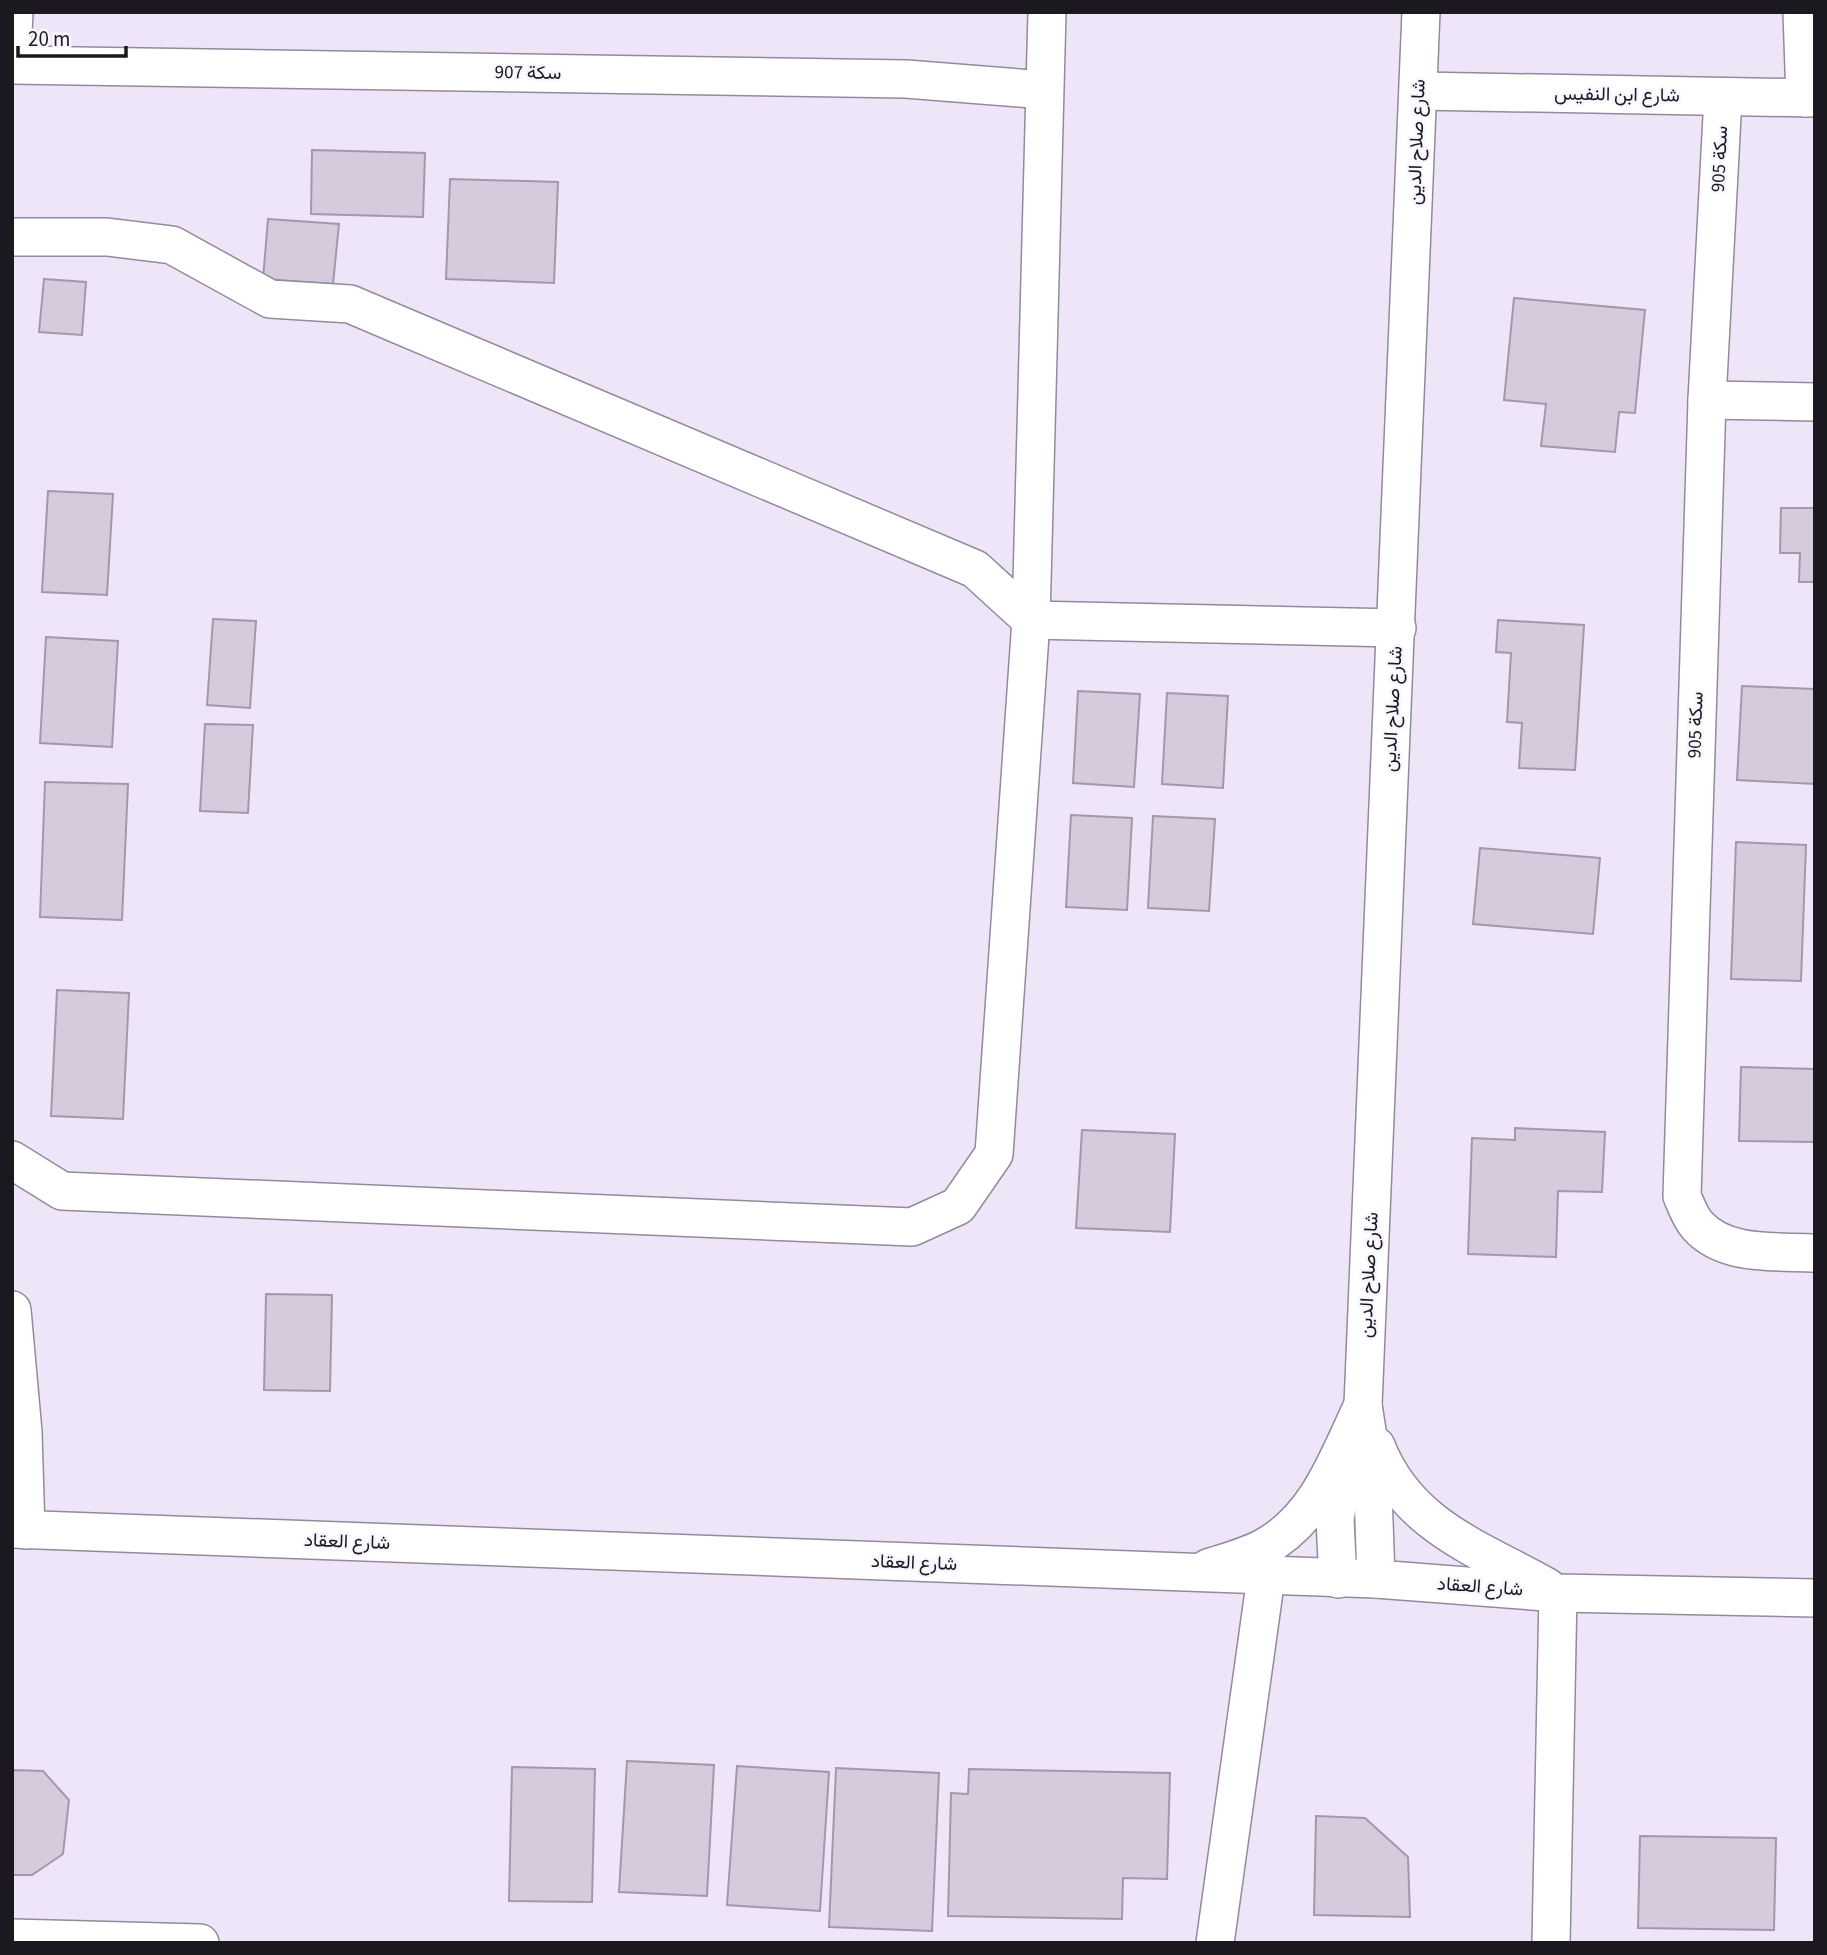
<svg xmlns="http://www.w3.org/2000/svg" width="1827" height="1955" font-family="'Source Sans 3',Vazirmatn,sans-serif">
<style>
.building{fill:#d5cbdd;stroke:#a298aa;stroke-width:2}
.lines{fill:none;stroke-linecap:round;stroke-linejoin:round}
.minor-casing{stroke:#938a9b;stroke-width:40}
.minor{stroke:#fff;stroke-width:37}
.labels{text-anchor:middle;dominant-baseline:central;stroke-width:5;stroke-linejoin:round;paint-order:stroke}
.street-label{font-size:19px;fill:#1c181f;stroke:#f9f5fd}
</style>
<rect width="100%" height="100%" fill="#efe5f8"/>
<g class="building">
<polygon points="312,150 425,153 423,217 311,214"/>
<polygon points="450,179 558,182 554,283 446,279"/>
<polygon points="268,219 339,224 333,284 263,279"/>
<polygon points="44,279 86,282 82,335 39,332"/>
<polygon points="1514,298 1645,310 1635,413 1619,412 1615,452 1541,446 1546,404 1504,400"/>
<polygon points="48,491 113,494 107,595 42,592"/>
<polygon points="1781,508 1815,508 1815,582 1799,582 1800,553 1780,553"/>
<polygon points="213,619 256,621 250,708 207,705"/>
<polygon points="1498,620 1584,625 1575,770 1519,768 1522,723 1507,722 1511,653 1496,652"/>
<polygon points="46,637 118,641 112,747 40,743"/>
<polygon points="1742,686 1815,689 1815,784 1737,780"/>
<polygon points="1078,691 1140,694 1134,787 1073,783"/>
<polygon points="1167,693 1228,696 1223,788 1162,784"/>
<polygon points="205,724 253,725 248,813 200,811"/>
<polygon points="45,782 128,784 122,920 40,917"/>
<polygon points="1071,815 1132,818 1127,910 1066,907"/>
<polygon points="1153,816 1215,819 1209,911 1148,908"/>
<polygon points="1736,842 1806,845 1801,981 1731,979"/>
<polygon points="1480,848 1600,858 1593,934 1473,924"/>
<polygon points="57,990 129,993 123,1119 51,1116"/>
<polygon points="1741,1067 1815,1069 1815,1142 1739,1141"/>
<polygon points="1515,1128 1605,1132 1602,1192 1558,1191 1556,1257 1468,1254 1472,1138 1515,1140"/>
<polygon points="1082,1130 1175,1134 1170,1232 1076,1228"/>
<polygon points="266,1294 332,1295 330,1391 264,1390"/>
<polygon points="627,1761 714,1765 707,1896 619,1892"/>
<polygon points="737,1766 829,1772 820,1911 727,1905"/>
<polygon points="512,1767 595,1769 592,1902 509,1901"/>
<polygon points="836,1768 939,1773 932,1931 829,1927"/>
<polygon points="969,1769 1170,1773 1167,1879 1123,1878 1122,1919 948,1916 951,1793 968,1794"/>
<polygon points="12,1770 43,1771 69,1800 63,1854 32,1875 12,1875"/>
<polygon points="1316,1816 1365,1818 1408,1857 1410,1917 1314,1915"/>
<polygon points="1640,1836 1776,1838 1774,1930 1638,1928"/>
</g>
<g class="lines">
<defs>
<g id="minor">
<polyline points="1802,12 1805,98"/>
<polyline points="12,55 14,12"/>
<polyline points="12,65 906,79 1044,90"/>
<polyline points="1419,91 1815,98"/>
<path d="M1723 97 1707 400 1682 1196C1686 1205 1690 1217 1697 1225 1725 1257 1776 1251 1815 1253"/>
<polyline points="12,237 107,237 172,245 270,299 350,304 975,569 1031,620 1397,628"/>
<polyline points="1707,400 1815,402"/>
<polyline points="12,1160 62,1191 912,1227 958,1206 994,1154 1031,620 1047,12"/>
<polyline points="12,1310 23,1432 26,1530"/>
<path d="M1376 1446C1407 1526 1478 1548 1547 1587"/>
<polyline points="12,1529 1376,1579 1558,1593 1815,1598"/>
<path d="M1208 1568C1226 1562 1246 1557 1263 1548 1318 1519 1338 1457 1363 1405"/>
<polyline points="1338,1579 1335,1520 1343,1466"/>
<polyline points="1376,1579 1372,1463 1363,1405 1421,12"/>
<polyline points="12,1938 200,1943"/>
<polyline points="1215,1943 1266,1577"/>
<polyline points="1551,1943 1558,1593"/>
</g>
</defs>
<use href="#minor" class="minor-casing"/>
<use href="#minor" class="minor"/>
</g>
<g class="labels">
<g class="street-label">
<text transform="translate(528 73) rotate(1)">سكة 907</text>
<text transform="translate(1617 95) rotate(1)">شارع ابن النفيس</text>
<text transform="translate(1417 142) rotate(-88)">شارع صلاح الدين</text>
<text transform="translate(1720 159) rotate(-87)">سكة 905</text>
<text transform="translate(1393 709) rotate(-87)">شارع صلاح الدين</text>
<text transform="translate(1696 725) rotate(-88)">سكة 905</text>
<text transform="translate(1369 1275) rotate(-87)">شارع صلاح الدين</text>
<text transform="translate(347 1542) rotate(2)">شارع العقاد</text>
<text transform="translate(914 1563) rotate(2)">شارع العقاد</text>
<text transform="translate(1480 1587) rotate(4)">شارع العقاد</text>
</g>
</g>
<rect width="1827" height="1955" fill="none" stroke="#1c181f" stroke-width="28"/>
<path d="M18 46v10h108v-10" fill="none" stroke="#1c181f" stroke-width="3.5"/>
<text x="28" y="46" font-size="21" fill="#1c181f" stroke="#f9f5fd" stroke-width="5" paint-order="stroke">20 m</text>
</svg>
